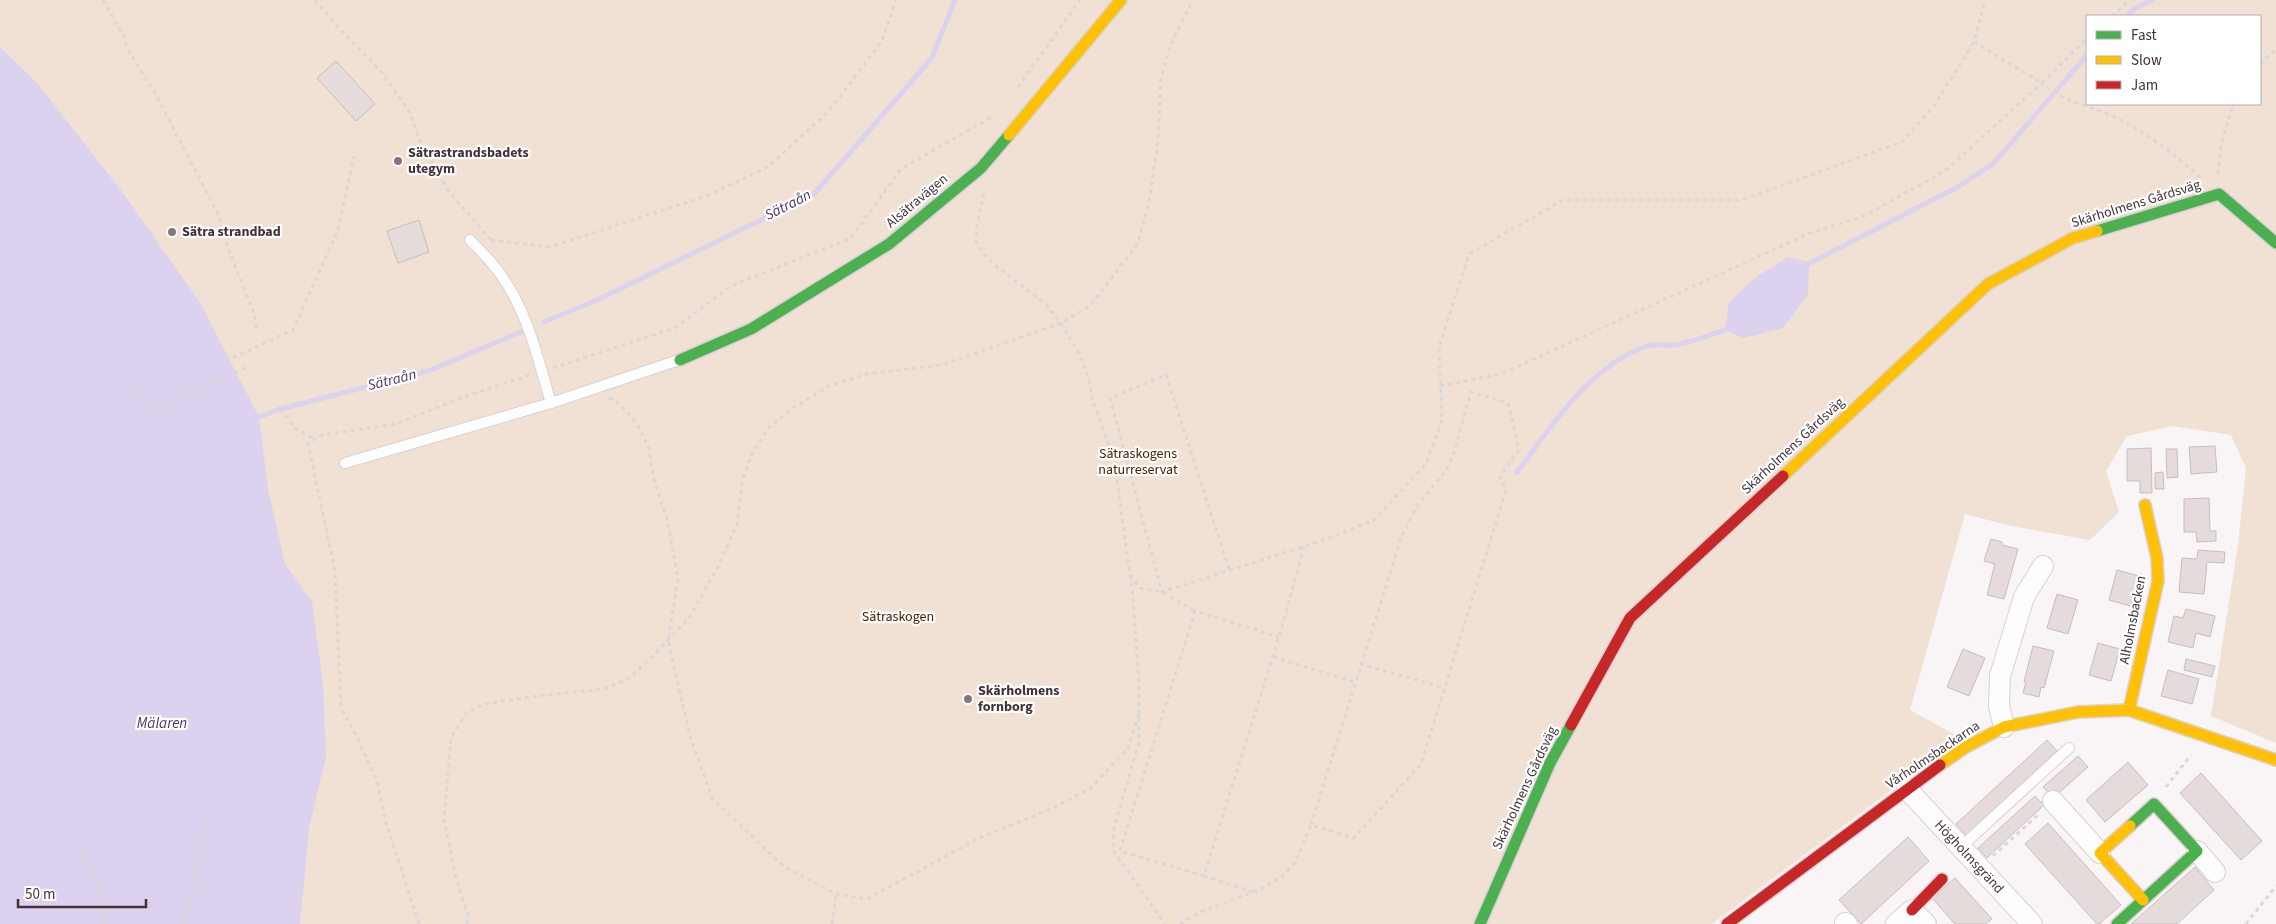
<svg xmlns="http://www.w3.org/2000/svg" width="2276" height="924" font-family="'Source Sans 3',sans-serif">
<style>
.green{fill:#f1e0d4;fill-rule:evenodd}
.water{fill:#dcd1ee}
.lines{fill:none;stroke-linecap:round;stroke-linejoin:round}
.stream{stroke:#dcd1ee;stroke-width:5}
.building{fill:#e5dbda;stroke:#c7bdbd}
.lane-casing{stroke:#dbd0d3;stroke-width:12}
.street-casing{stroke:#dbd0d3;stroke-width:22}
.fast-casing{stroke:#dbd0d3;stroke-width:14}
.slow-casing{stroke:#dbd0d3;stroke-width:14}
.jam-casing{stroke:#dbd0d3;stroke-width:14}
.path{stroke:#d9d7d7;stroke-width:3;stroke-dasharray:4 4;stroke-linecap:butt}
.lane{stroke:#fefdfe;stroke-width:10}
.street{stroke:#fefdfe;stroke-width:20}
.fast{stroke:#4caf50;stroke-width:11}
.slow{stroke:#ffc107;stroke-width:11}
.jam{stroke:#c62828;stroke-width:11}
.poi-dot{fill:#827679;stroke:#fff;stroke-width:2}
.labels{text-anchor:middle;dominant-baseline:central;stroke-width:4.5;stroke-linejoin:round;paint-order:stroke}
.poi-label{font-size:14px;font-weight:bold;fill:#423236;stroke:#fff;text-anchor:start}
.street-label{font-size:14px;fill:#423236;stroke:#fff}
.park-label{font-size:14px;fill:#462300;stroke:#fff}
.water-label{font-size:15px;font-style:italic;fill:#4b376b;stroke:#fff}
</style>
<rect width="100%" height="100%" fill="#f9f4f6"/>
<path class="green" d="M0 0H2276V743L2211 716 2238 545 2246 468 2231 435 2173 426 2127 436 2106 471 2119 512 2090 540 2011 526 1965 514 1910 710 1961 738 1712 924H0ZM2087 16H2260V104H2087Z"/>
<g class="water">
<polygon points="0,47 38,84 123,193 201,304 259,417 268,489 285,564 312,601 323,684 326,757 309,828 300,924 0,924"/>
<polygon points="1788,257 1809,262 1808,294 1783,328 1744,338 1725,330 1729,302 1755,278"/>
</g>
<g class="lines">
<g class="stream">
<polyline points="2127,16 2134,9 2152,0"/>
<polyline points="1804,266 1956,188 1993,164 2087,55"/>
<polyline points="544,322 595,301 814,194 932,58 955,0"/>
<polyline points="259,417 280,409 428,371 521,332"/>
<path d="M1517 472C1553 425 1588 367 1647 346 1655 343 1665 346 1674 345 1691 343 1709 335 1725 330L1729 326"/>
</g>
</g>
<g class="building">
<polygon points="336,61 375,104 356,121 317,78"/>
<polygon points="419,220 429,252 398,263 387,231"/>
<polygon points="2215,446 2217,472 2191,474 2189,447"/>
<polygon points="2151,448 2152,493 2140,493 2140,481 2127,481 2127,449"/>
<polygon points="2166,449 2177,449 2178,477 2167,478"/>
<polygon points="2163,472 2164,489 2155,489 2155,473"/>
<polygon points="2209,498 2210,531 2216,531 2216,541 2197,542 2196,532 2184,532 2184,499"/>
<polygon points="1991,539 2002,542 2002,545 2018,549 2004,599 1987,595 1995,564 1984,561"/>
<polygon points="2198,550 2225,552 2224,563 2207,562 2204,594 2179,592 2182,558 2197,559"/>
<polygon points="2117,570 2143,577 2134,607 2109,600"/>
<polygon points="2057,594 2078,600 2068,634 2047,628"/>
<polygon points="2186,609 2215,616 2210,637 2196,633 2193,648 2168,642 2174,616 2183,618"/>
<polygon points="2098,643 2120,649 2111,681 2089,675"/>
<polygon points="2033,646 2054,651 2044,688 2041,687 2039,697 2023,693 2026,682 2024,682"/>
<polygon points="1963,649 1985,658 1969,696 1947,687"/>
<polygon points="2186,659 2215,666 2212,677 2184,670"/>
<polygon points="2168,670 2199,679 2192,704 2161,696"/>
<polygon points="2047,740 2057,751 1966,835 1956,824"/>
<polygon points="2078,756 2088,767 2053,798 2043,787"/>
<polygon points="2128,762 2148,785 2105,822 2086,800"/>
<polygon points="2201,773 2262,841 2241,860 2180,793"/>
<polygon points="2035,796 2044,805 1987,858 1978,848"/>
<polygon points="2048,823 2121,905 2099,924 2097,924 2025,844"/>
<polygon points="1908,837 1929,861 1861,924 1839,900"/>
<polygon points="2195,867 2214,890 2177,924 2131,924"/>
<polygon points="1955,878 1992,919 1986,924 1955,924 1932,898"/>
</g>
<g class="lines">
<defs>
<g id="lane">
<path d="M470 240C481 251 492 262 501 275 528 313 538 359 551 403"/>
<polyline points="345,463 551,403 679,360"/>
<polyline points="1961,847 2069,748"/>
</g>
<g id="street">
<polyline points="2004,727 1999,706 2000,676 2024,597 2043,566"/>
<polyline points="1907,789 2032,924"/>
<polyline points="2053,801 2100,853"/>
<polyline points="2197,851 2215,872"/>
<polyline points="1845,923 1847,924"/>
<polyline points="1896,924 1912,910 1926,924"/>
</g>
<g id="fast">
<polyline points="2097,231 2219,194 2276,243"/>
<polyline points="680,360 751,329 889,244 981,168 1009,135"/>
<polyline points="1480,924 1550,763 1571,725"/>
<polyline points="2117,924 2197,851 2154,804 2130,826"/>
</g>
<g id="slow">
<polyline points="1009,135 1121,0"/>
<polyline points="1783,476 1988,284 2073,238 2097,231"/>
<polyline points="2129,710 2158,581 2157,558 2145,505"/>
<polyline points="1940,765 1966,747 2004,727 2078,712 2129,710 2276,760"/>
<polyline points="2130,826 2100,853 2143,900"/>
</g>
<g id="jam">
<polyline points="1571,725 1630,618 1783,476"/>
<polyline points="1912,910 1942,879"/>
<polyline points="1727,924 1940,765"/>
</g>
</defs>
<use href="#lane" class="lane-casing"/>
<use href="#street" class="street-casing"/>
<use href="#fast" class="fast-casing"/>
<use href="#slow" class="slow-casing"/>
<use href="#jam" class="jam-casing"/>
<g class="path">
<polyline points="103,0 123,35 127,48 155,93 217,212 231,256 253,310 257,331"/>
<polyline points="315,0 333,22 380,70 409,111 421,143 449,192 494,243"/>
<polyline points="2112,16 2130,0"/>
<polyline points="1974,42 2042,83 2087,38"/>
<polyline points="2260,64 2276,49"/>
<polyline points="1018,87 1080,0"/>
<polyline points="2218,174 2221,145 2233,104"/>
<polyline points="984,193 977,224 976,241 982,252 996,266 1046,304 1061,323 1080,355 1089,380 1093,402 1114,458 1133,598 1139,685 1139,742 1114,828 1113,850 1165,924"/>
<polyline points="491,240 550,247 709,195 768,167 830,110 882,41 896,0"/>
<polyline points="226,361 293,330 338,230 354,156"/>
<polyline points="553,368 675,328 731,286 851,238 901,169 995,115"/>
<polyline points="135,383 151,414 247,367"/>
<path d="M1440 386 1501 374 1808 234 1864 216 1945 171 2042 83C2066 104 2083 103 2110 115 2145 131 2173 153 2201 178"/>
<polyline points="609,398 621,405 639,427 649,449 653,476 668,523 678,580 668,640 690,736 712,798 783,866 836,894 867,899 977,839 1051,809 1091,788 1128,748 1139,714"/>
<polyline points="280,409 296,429 314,439"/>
<polyline points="1229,569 1166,375 1110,398 1162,592 1327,539 1374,520 1426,464 1442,420 1439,347 1469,254 1563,200 1741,200 1902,142 1933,107 1974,42 1985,0"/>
<polyline points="1130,575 1140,588 1162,592 1195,611"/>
<polyline points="1273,657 1355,682"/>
<polyline points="1360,664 1445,688"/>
<polyline points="2166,787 2191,755"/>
<polyline points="81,848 106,904 102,924"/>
<polyline points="1993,856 2040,813"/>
<polyline points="1204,876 1120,851 1195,611 1279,637"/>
<polyline points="1253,892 1204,876 1279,637 1304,547"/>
<polyline points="185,924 206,818"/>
<polyline points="419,924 386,823 378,784 356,735 341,708 335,571 308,443 322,435 396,424 466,396 530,375"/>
<polyline points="467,924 468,915 455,874 444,819 451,738 466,713 484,704 537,696 604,689 628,679 644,665 689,618 719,565 737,524 742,482 752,453 769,427 793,408 829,386 867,374 942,365 1061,323 1090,306 1138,243 1149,203 1158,140 1161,78 1171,44 1193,0"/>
<polyline points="832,924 836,894"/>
<polyline points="1180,924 1198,913 1263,888 1282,876 1295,863 1311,825 1354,838 1421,764 1506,490 1500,477 1519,450 1508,403 1471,392 1453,456 1445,472 1419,503 1402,535 1311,825"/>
<polyline points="2246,924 2276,886"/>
</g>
<use href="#lane" class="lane"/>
<use href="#street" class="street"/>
<use href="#fast" class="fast"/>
<use href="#slow" class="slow"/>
<use href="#jam" class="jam"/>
</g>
<g class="poi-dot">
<circle cx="398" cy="161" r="5"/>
<circle cx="172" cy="232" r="5"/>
<circle cx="968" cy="699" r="5"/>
</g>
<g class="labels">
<g class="poi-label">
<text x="408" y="153">Sätrastrandsbadets<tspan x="408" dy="16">utegym</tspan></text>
<text x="182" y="232">Sätra strandbad</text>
<text x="978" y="691">Skärholmens<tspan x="978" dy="16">fornborg</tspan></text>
</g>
<g class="street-label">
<text transform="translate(917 201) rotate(-40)">Alsätravägen</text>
<text transform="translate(2136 204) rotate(-17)">Skärholmens Gårdsväg</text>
<text transform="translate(1793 446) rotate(-43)">Skärholmens Gårdsväg</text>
<text transform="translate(2133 620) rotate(-79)">Alholmsbacken</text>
<text transform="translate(1933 755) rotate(-34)">Vårholmsbackarna</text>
<text transform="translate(1525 788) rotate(-65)">Skärholmens Gårdsväg</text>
<text transform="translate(1969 857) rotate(47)">Högholmsgränd</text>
</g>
<g class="park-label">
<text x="1138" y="454">Sätraskogens<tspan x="1138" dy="16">naturreservat</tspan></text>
<text x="898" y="617">Sätraskogen</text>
</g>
<g class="water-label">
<text transform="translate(788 205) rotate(-27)">Sätraån</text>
<text transform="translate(392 380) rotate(-14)">Sätraån</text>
<text x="162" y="723">Mälaren</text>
</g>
</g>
<rect x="2086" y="15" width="175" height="90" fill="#ffffff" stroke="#b3adaf"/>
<rect x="2096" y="31" width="25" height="8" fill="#4caf50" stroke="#b3adaf"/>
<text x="2131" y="40" font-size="15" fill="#423236">Fast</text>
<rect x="2096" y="56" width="25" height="8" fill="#ffc107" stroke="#b3adaf"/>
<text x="2131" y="65" font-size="15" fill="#423236">Slow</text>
<rect x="2096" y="81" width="25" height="8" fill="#c62828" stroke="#b3adaf"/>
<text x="2131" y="90" font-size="15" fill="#423236">Jam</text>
<path d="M18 899v8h128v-8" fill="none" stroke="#423236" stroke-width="2.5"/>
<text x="25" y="899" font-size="15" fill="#423236" stroke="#ffffff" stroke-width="4" paint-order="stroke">50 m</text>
</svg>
